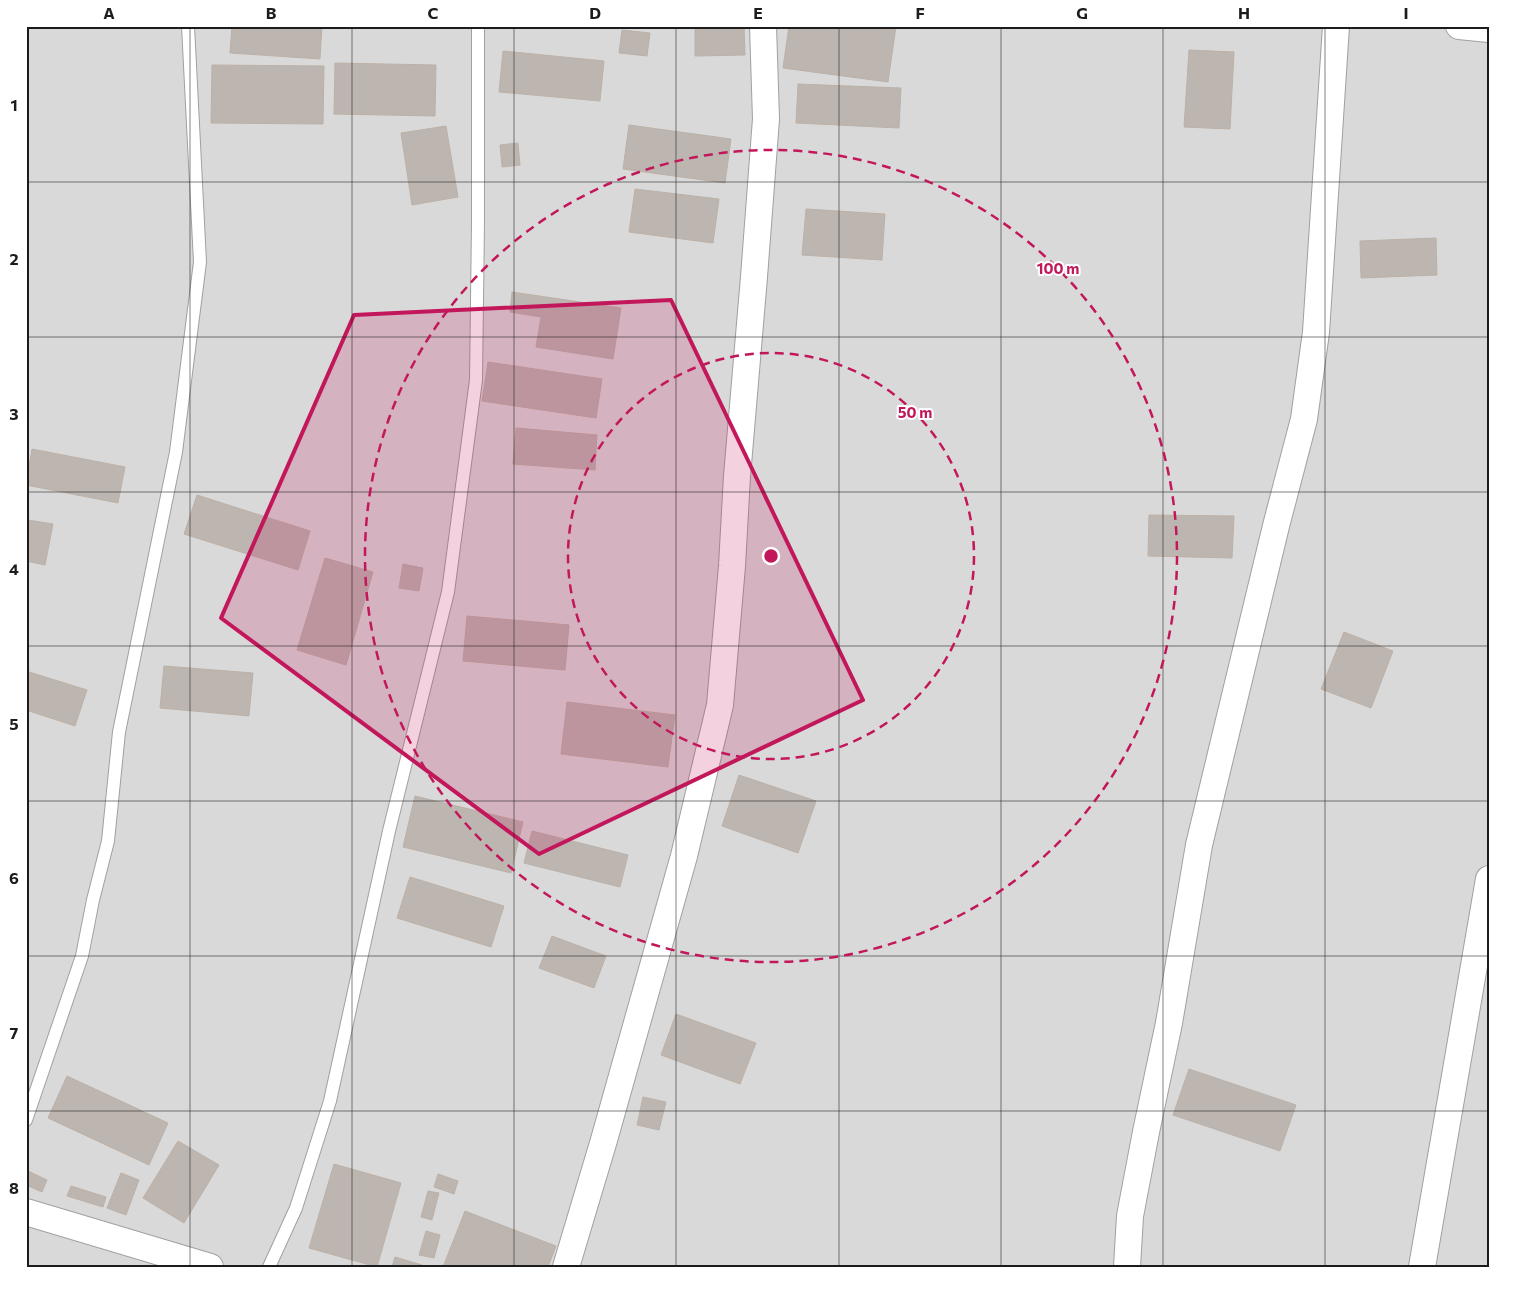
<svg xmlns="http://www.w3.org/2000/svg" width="1515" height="1293" font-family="Commissioner,sans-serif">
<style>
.residential{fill:#dad9d9}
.building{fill:#bcb5b0;stroke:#bcb1a7}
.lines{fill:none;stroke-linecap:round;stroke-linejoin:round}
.service-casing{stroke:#a0a0a0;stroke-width:14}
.minor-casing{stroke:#a0a0a0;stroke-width:28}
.service{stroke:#fff;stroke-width:12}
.minor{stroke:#fff;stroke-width:26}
.marked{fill:#c2185b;fill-opacity:0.2;stroke:#c2185b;stroke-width:4;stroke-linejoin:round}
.grid{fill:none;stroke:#1c1c1c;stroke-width:1;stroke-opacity:0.55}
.ring{fill:none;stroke:#c2185b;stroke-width:2.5;stroke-dasharray:9 6}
.centre{fill:#c2185b;stroke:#fff;stroke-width:2.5}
.ring-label{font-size:15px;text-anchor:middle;font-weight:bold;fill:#c2185b;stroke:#fff;stroke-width:4;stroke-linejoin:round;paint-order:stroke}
.neatline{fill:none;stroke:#1c1c1c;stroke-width:2}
.grid-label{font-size:16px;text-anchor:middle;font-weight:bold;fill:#1c1c1c}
</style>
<rect width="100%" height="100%" fill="#ece9e2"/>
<rect class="residential" x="26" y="26" width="1463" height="1241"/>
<g class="building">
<polygon points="232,26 322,26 320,59 230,53"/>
<polygon points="695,26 744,26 745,55 695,56"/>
<polygon points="789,26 896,26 888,82 783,68"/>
<polygon points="622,30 650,33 647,56 619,53"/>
<polygon points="1189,50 1234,52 1230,129 1184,127"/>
<polygon points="503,51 604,61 600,101 499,92"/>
<polygon points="335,63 436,65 435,116 334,114"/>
<polygon points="212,65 324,66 323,124 211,123"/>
<polygon points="798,84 901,88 899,128 796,123"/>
<polygon points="629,125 731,139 725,183 623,169"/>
<polygon points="446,126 458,197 412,205 401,133"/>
<polygon points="518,143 520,165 502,167 500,145"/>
<polygon points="635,189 719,199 713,243 629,232"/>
<polygon points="806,209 885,214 882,260 802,255"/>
<polygon points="1436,238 1437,275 1361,278 1360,241"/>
<polygon points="512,292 621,308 613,359 536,347 541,317 510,312"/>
<polygon points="488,362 602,379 596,418 482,401"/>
<polygon points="516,428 597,435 595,470 513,464"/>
<polygon points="32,449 125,467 118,503 26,485"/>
<polygon points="197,495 310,531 298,570 184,534"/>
<polygon points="1149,515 1234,516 1232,558 1148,556"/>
<polygon points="28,520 53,524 45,565 26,561 26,528"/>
<polygon points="325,558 373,572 346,665 297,650"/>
<polygon points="403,564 423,568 419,591 399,588"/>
<polygon points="467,616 569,625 565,670 463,661"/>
<polygon points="1344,632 1393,651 1371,708 1321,689"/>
<polygon points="164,666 253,673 249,716 160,708"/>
<polygon points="26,671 87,690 75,726 26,710"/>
<polygon points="567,702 675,715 668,767 561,754"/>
<polygon points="739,775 816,801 798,853 722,826"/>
<polygon points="415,796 523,822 511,873 403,847"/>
<polygon points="532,831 628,855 620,887 524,863"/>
<polygon points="410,877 504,906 491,947 397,918"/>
<polygon points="552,936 606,956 594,988 539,968"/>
<polygon points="676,1014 756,1043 740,1084 661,1055"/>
<polygon points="1189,1069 1296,1105 1280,1151 1173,1115"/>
<polygon points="67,1076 168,1123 149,1165 48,1118"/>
<polygon points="643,1097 666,1102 659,1130 637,1125"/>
<polygon points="178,1141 219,1165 184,1223 143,1198"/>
<polygon points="334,1164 401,1183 377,1267 309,1248"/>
<polygon points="26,1170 47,1180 42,1192 26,1185"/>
<polygon points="121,1173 139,1180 126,1215 107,1208"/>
<polygon points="438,1174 458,1181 454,1194 434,1187"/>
<polygon points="71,1186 106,1197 103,1207 67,1196"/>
<polygon points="428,1191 439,1193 432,1220 421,1217"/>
<polygon points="465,1211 556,1246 548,1267 443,1267"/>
<polygon points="426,1231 440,1235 434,1258 419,1255"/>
<polygon points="395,1257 422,1265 421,1267 392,1267"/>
</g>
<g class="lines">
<defs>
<g id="service">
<polyline points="26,1120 82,956 93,900 108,841 119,732 176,452 200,262 188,26"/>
<polyline points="269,1267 296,1208 330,1101 389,831 448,592 476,380 478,222 478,26"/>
</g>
<g id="minor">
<polyline points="1459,26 1489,29"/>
<polyline points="26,1212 210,1267"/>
<polyline points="566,1267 604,1140 684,856 720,705 732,566 737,476 754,277 766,119 763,26"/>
<polyline points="1127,1267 1130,1216 1146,1132 1169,1023 1199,845 1276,526 1304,419 1316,332 1336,26"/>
<polyline points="1422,1267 1489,879"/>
</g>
</defs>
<use href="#service" class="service-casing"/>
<use href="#minor" class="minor-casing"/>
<use href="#service" class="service"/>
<use href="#minor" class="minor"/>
</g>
<path class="marked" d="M671 300 863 700 539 854 221 618 354 315Z"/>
<path class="grid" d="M190 26V1267M352 26V1267M514 26V1267M676 26V1267M839 26V1267M1001 26V1267M1163 26V1267M1325 26V1267M26 182H1489M26 337H1489M26 492H1489M26 646H1489M26 801H1489M26 956H1489M26 1111H1489"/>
<g class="ring">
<circle cx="771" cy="556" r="203"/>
<circle cx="771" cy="556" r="406"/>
</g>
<circle cx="771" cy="556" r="8" class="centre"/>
<g class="ring-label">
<text x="1058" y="274">100 m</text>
<text x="915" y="418">50 m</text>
</g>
<rect width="1515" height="1293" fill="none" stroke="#ffffff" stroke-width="55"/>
<rect x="28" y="28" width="1460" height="1238" class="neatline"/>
<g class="grid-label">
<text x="109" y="19">A</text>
<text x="271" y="19">B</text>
<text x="433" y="19">C</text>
<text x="595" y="19">D</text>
<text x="758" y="19">E</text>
<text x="920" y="19">F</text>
<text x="1082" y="19">G</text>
<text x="1244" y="19">H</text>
<text x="1406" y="19">I</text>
<text x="14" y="111">1</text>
<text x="14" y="265">2</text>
<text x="14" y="420">3</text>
<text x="14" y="575">4</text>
<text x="14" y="730">5</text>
<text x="14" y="884">6</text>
<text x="14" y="1039">7</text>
<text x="14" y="1194">8</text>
</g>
</svg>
